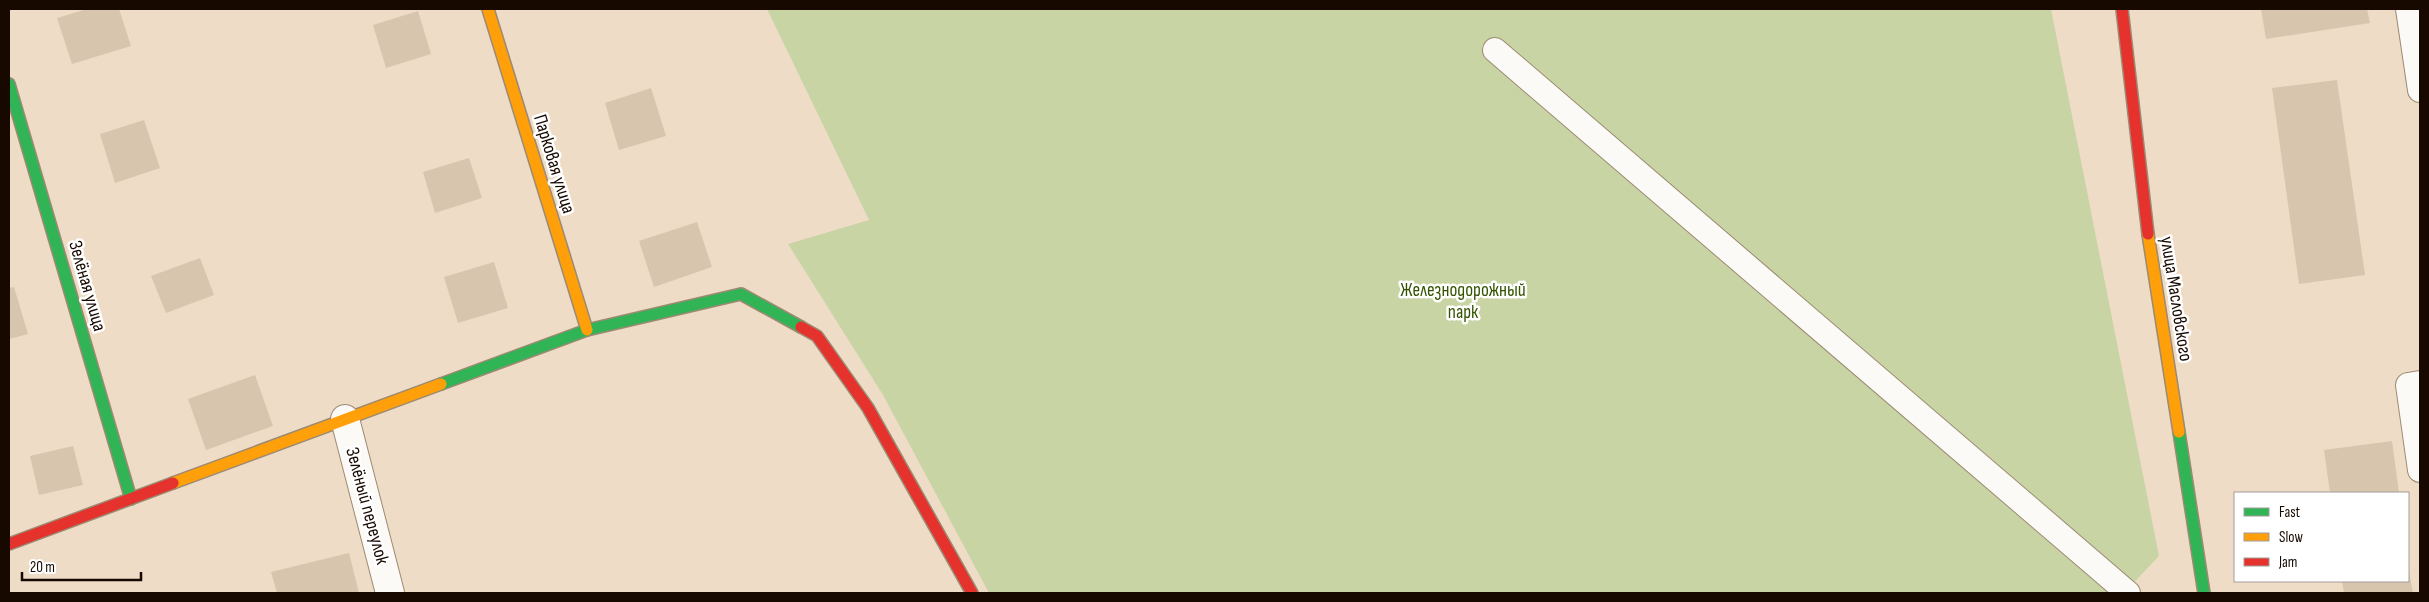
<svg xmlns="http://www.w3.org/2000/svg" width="2429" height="602" font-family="'Sofia Sans Condensed',sans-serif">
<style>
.green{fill:#c9d4a5}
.building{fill:#d8c5ae}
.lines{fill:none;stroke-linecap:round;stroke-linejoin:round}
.lane-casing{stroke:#9c8a72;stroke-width:26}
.street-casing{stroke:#9c8a72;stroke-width:30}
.fast-casing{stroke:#9c8a72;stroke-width:14}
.slow-casing{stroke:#9c8a72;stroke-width:14}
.jam-casing{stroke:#9c8a72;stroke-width:14}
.lane{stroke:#fcfaf7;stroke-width:24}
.street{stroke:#fcfaf7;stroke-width:28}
.fast{stroke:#30b455;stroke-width:11}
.slow{stroke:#ff9f0a;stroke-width:11}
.jam{stroke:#e5322d;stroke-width:11}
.labels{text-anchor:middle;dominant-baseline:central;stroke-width:5;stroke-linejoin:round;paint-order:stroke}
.street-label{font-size:19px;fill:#170900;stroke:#fff}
.park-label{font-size:19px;fill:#345400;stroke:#fff}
</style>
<rect width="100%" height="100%" fill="#eedcc7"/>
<polygon class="green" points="767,9 2051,9 2159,556 2124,593 989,593 883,395 788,244 869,220"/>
<g class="building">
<polygon points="87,9 119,9 131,46 72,64 57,18"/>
<polygon points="2261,9 2367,9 2370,23 2266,39"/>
<polygon points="418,11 431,54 386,68 373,25"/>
<polygon points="2337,80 2365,275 2299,284 2272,88"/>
<polygon points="651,88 666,136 619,150 605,103"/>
<polygon points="144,120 160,168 115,183 100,134"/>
<polygon points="469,158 482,198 435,213 423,172"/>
<polygon points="697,222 712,267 654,287 639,241"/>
<polygon points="200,258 214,295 166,313 151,276"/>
<polygon points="494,262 508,308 458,323 444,277"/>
<polygon points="14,287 28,334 9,339 9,288"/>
<polygon points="255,375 273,426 206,450 188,399"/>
<polygon points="2392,441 2399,493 2330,493 2324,450"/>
<polygon points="73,446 83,485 39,495 30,456"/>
<polygon points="349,553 359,593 277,593 271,572"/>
<polygon points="2408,567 2413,593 2344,593 2342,581 2408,581"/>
</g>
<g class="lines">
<defs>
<g id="lane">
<polyline points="2408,9 2420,90"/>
<polyline points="1495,50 2128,593"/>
<polyline points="2420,383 2408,385 2420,470"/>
</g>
<polyline id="street" points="345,419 390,593"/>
<g id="fast">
<polyline points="9,84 131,499"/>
<polyline points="441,384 587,330 741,294 801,327"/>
<polyline points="2179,432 2204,593"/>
</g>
<g id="slow">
<polyline points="488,9 587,330"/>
<polyline points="2148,234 2179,432"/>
<polyline points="173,483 441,384"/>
</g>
<g id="jam">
<polyline points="2122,9 2148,234"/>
<polyline points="801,327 817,336 868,408 972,593"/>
<polyline points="9,544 173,483"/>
</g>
</defs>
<use href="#lane" class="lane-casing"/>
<use href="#street" class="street-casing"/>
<use href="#fast" class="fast-casing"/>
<use href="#slow" class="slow-casing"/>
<use href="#jam" class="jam-casing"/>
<use href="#lane" class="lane"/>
<use href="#street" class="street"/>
<use href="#fast" class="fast"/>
<use href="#slow" class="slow"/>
<use href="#jam" class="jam"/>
</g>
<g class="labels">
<g class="street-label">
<text transform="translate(554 164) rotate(73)">Парковая улица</text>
<text transform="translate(87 286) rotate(74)">Зелёная улица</text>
<text transform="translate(2176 299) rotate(81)">улица Масловского</text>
<text transform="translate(367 506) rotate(75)">Зелёный переулок</text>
</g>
<g class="park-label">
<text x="1463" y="290">Железнодорожный<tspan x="1463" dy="22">парк</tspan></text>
</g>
</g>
<rect width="2429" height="602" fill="none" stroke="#170900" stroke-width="20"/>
<rect x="2234" y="492" width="175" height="90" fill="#ffffff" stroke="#a29d99"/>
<rect x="2244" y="508" width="25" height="8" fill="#30b455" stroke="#a29d99"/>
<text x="2279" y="517" font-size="15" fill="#170900">Fast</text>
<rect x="2244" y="533" width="25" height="8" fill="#ff9f0a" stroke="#a29d99"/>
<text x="2279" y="542" font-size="15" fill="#170900">Slow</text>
<rect x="2244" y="558" width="25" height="8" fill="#e5322d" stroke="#a29d99"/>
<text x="2279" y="567" font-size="15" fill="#170900">Jam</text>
<path d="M22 572v8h119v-8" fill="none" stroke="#170900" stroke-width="2.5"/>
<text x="30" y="572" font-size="15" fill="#170900" stroke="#ffffff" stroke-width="4" paint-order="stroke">20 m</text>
</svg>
